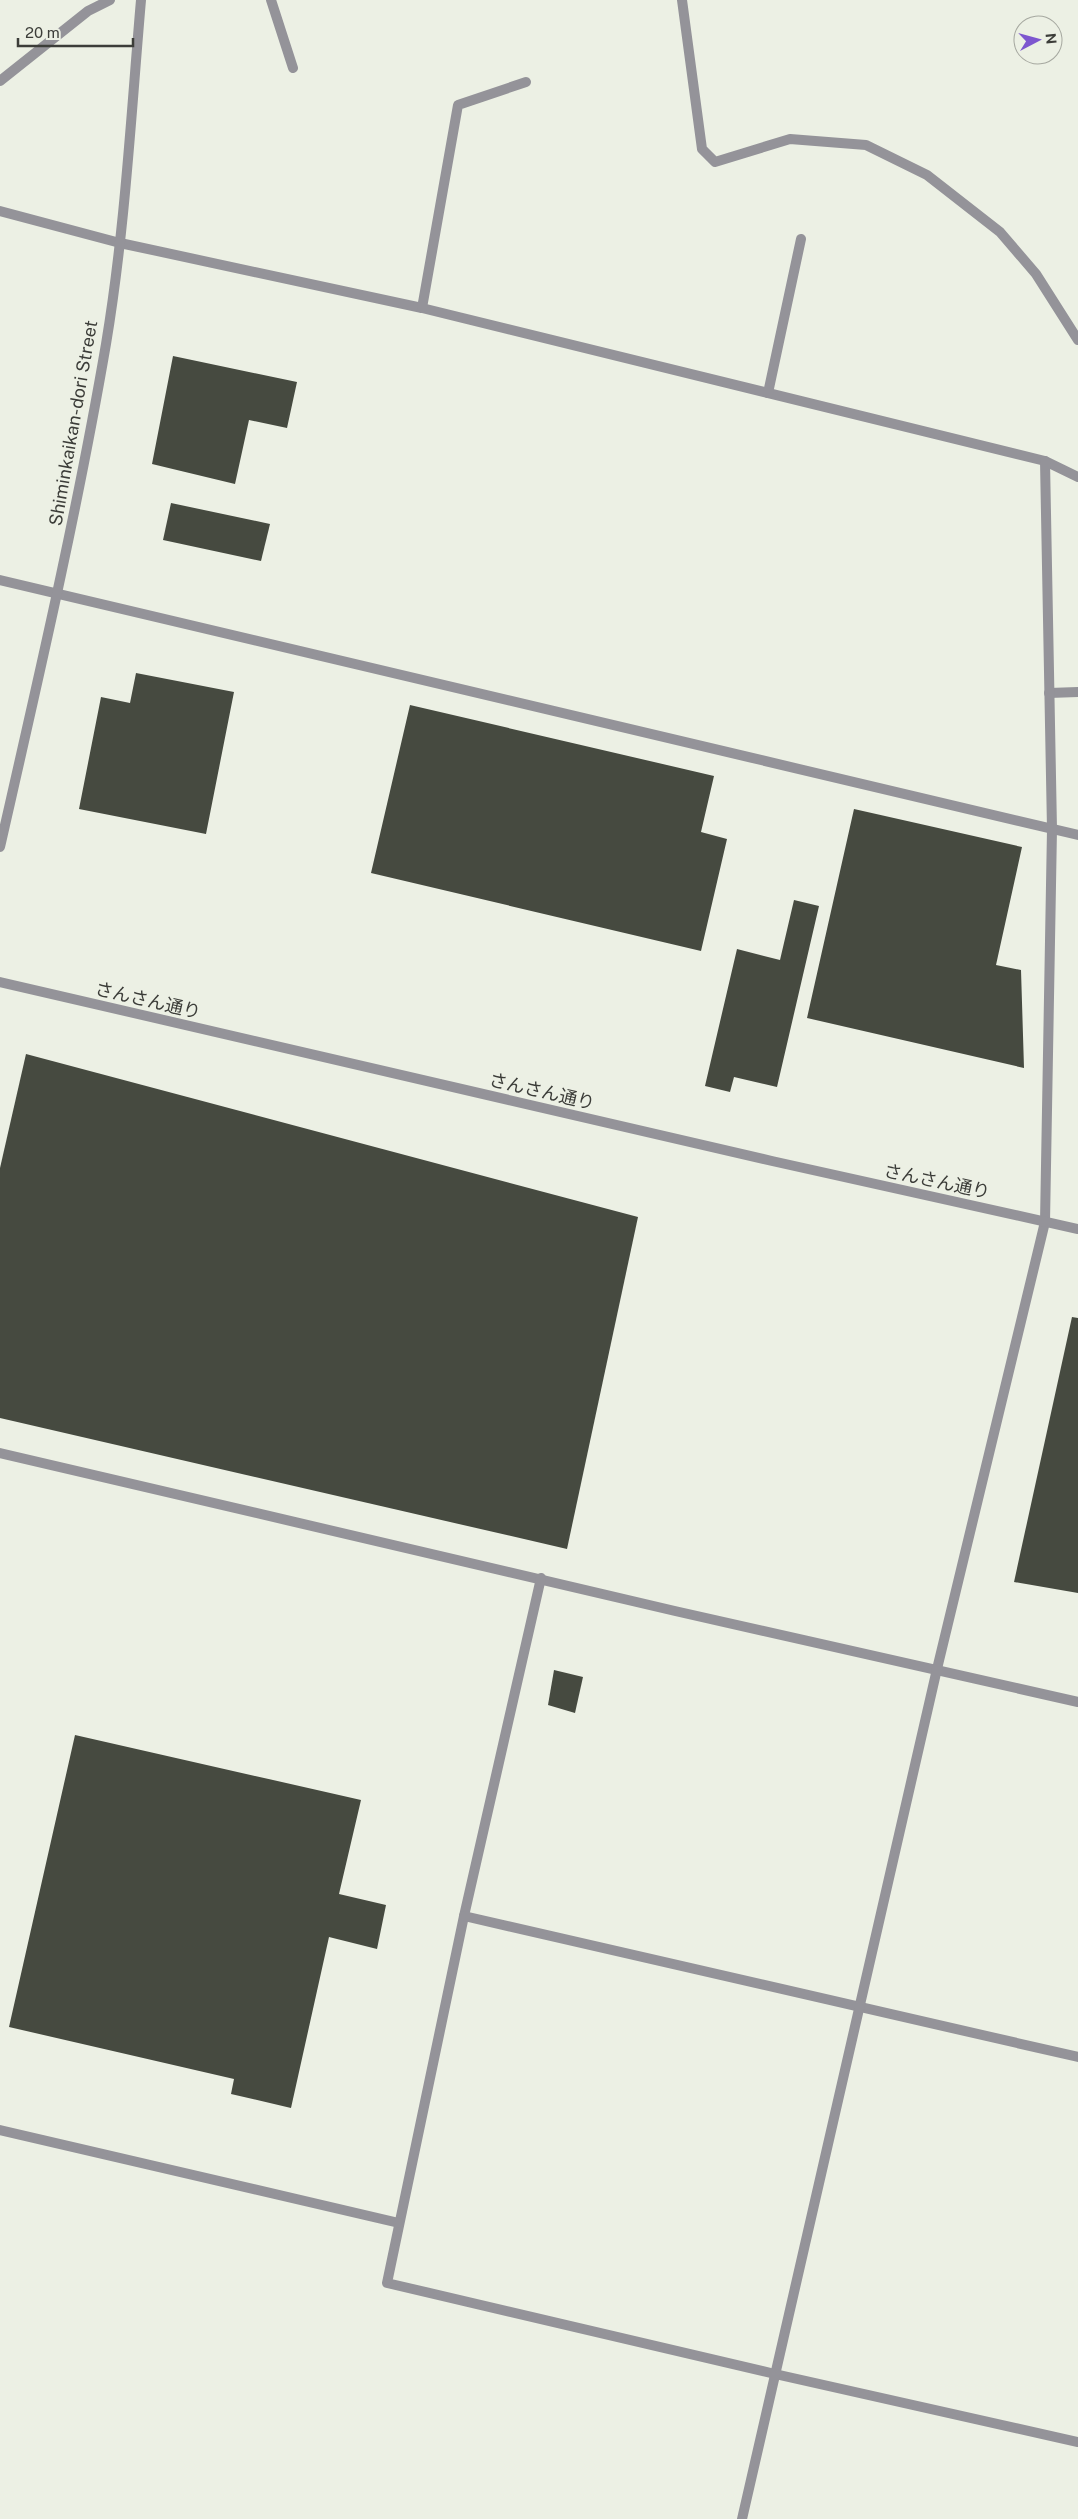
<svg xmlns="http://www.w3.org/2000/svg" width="1078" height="2519" font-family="'Public Sans','Noto Sans JP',sans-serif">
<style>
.building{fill:#464a40}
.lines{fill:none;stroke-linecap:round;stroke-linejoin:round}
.minor{stroke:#949399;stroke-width:10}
.tertiary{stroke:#949399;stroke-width:10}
.labels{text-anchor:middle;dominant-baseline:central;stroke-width:5;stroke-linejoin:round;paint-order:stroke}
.street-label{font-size:18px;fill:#3c3d39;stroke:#ecf0e4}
</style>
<rect width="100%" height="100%" fill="#ecf0e4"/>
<g class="building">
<polygon points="173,356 297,382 287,428 249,420 235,484 152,464"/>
<polygon points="171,503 270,524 261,561 163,540"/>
<polygon points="136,673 234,692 206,834 79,809 101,697 130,703"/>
<polygon points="410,705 714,776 701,832 727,839 701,951 371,873"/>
<polygon points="854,809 1022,847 996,965 1021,970 1024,1068 807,1018"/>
<polygon points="794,900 819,906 777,1087 734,1077 730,1092 705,1086 737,949 780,960"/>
<polygon points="26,1054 638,1217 567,1549 0,1418 0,1168"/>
<polygon points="1072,1317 1078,1318 1078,1593 1014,1582"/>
<polygon points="554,1670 583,1677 575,1713 548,1705"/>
<polygon points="75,1735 361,1800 339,1894 386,1905 377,1949 329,1937 291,2108 231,2094 234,2079 9,2027"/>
</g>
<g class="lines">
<g class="minor">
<polyline points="271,0 293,68"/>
<polyline points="682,0 702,149 715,162 790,139 866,145 927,175 1000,232 1036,274 1078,340"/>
<polyline points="0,81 88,11 110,0"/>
<polyline points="0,211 120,243 422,308 1045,461 1078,477"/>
<polyline points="422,308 458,105 526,82"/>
<polyline points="768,393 801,239"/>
<polyline points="0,580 1078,835"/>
<polyline points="1049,693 1078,692"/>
<polyline points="0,1453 675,1611 1078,1702"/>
<polyline points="541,1578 464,1916 387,2283 775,2374 1078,2442"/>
<polyline points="464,1916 1078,2057"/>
<polyline points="0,2130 399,2223"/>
<polyline points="742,2519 937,1669 1045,1222 1052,829 1045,461"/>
</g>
<g class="tertiary">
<path d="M0 847C38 680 77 513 106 344 125 230 131 115 141 0"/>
<polyline points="0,982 772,1161 1078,1229"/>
</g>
</g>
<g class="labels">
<g class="street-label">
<text transform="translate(73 423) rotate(-80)">Shiminkaikan-dori Street</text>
<text transform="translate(148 1000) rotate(13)">さんさん通り</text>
<text transform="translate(542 1091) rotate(13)">さんさん通り</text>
<text transform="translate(937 1181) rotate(12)">さんさん通り</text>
</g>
</g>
<g transform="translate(1038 40) rotate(84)"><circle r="24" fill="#ecf0e4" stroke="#a6a8a0"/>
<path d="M0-4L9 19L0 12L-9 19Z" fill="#7d56cf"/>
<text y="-8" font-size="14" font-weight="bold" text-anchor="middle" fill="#3c3d39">N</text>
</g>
<path d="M18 38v8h115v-8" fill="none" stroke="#3c3d39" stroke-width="2.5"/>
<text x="25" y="38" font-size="15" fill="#3c3d39" stroke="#ecf0e4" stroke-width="4" paint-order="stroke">20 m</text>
</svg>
